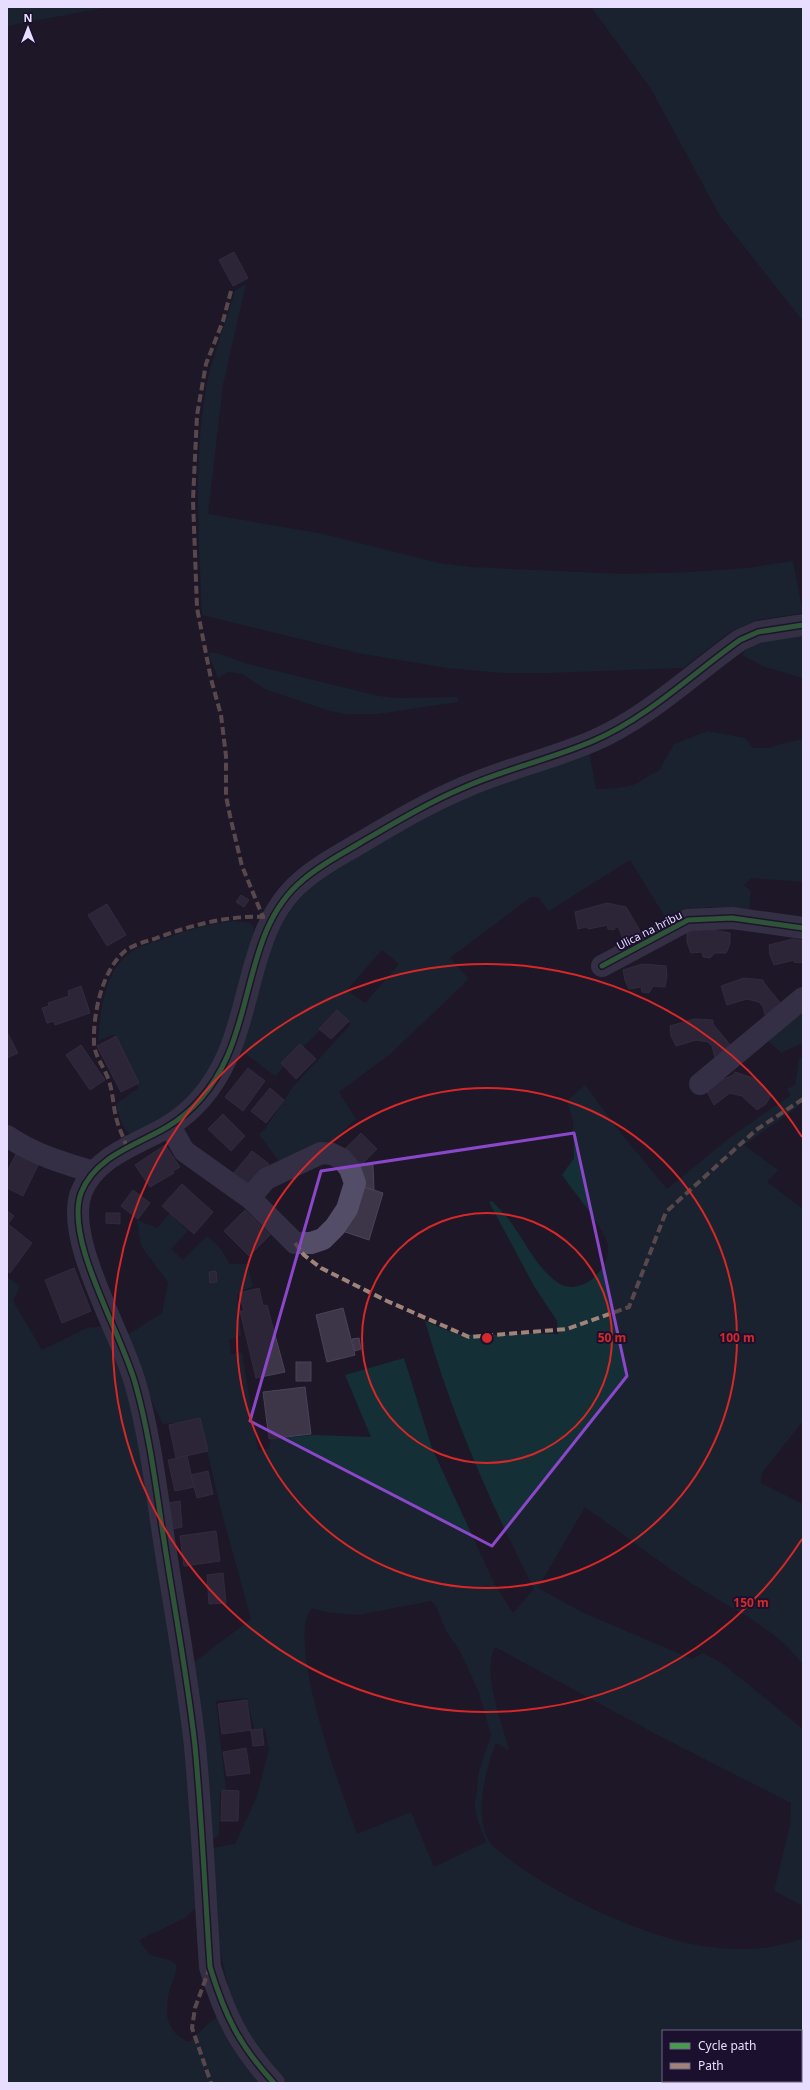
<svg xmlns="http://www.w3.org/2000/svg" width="810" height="2090" font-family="'Noto Sans',sans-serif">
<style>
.green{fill:#152f36;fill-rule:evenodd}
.building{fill:#3d3649;stroke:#4b425a}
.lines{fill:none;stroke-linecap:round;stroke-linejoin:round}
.minor{stroke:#534d68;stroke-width:22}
.quiet{stroke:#a18479;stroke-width:4;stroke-dasharray:8 4;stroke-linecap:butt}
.cycleway-casing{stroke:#1b112e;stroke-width:8}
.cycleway{stroke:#469c4c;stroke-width:5}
.marked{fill:none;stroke:#8b47c9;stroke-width:3;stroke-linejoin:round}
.ring{fill:none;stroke:#d62828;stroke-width:2}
.labels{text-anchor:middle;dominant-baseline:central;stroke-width:4;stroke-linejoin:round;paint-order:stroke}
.street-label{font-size:11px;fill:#e7deff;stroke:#1b112e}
.centre{fill:#d62828;stroke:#1b112e;stroke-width:2}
.ring-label{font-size:12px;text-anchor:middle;font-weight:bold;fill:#d62828;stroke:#1b112e;stroke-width:4;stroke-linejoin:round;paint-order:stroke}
</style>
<rect width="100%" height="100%" fill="#1d1728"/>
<g class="green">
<polygon points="7,7 108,7 7,26"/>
<polygon points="591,7 803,7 803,321 720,216 651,89"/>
<path d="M246 284 223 385 208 514 323 534 439 563 472 567 624 574 691 572 747 568 793 561 803 613 757 620 730 632 683 668 548 673H502L447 668 358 653 202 615C199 540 193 463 206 388 212 355 226 323 235 291Z"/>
<polygon points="803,636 803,678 765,667 742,655 748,647 767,641"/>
<polygon points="208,653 217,653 248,664 379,696 397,698 458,697 458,702 378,714 345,714 330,711 265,689 242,674 229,672 218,678"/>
<path d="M708 731 745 738 753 748H769L784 743 803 739V882L751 878 744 885 751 891 749 910 708 907 667 920 630 860 549 911 538 897H531L450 958 468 978 463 985 389 1055 339 1092 356 1119 328 1145 283 1167 259 1134 265 1129 292 1088 351 1024 336 1014 275 1076 239 1049 275 934 297 899 322 876 466 794 589 750 596 789C609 788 625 789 637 783 645 779 650 774 659 771L674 744ZM382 950 399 964 365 1003 347 990Z"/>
<path d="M235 921 250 923 253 926 254 933 246 967 215 1064 181 1107 135 1135C121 1132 120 1117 116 1104L138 1088 137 1079 115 1034 98 1041C101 1011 103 972 131 952 141 945 155 942 167 938 190 929 211 923 235 921Z"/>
<polygon points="803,1008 803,1043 781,1053 768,1041"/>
<path d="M803 1057V1103L744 1145 778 1170 767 1182 803 1209V1421L762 1473 761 1483 803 1504V1665C776 1627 729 1608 691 1583 655 1559 620 1532 585 1507L538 1588 584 1613 692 1659 703 1653 723 1664 803 1729V1906L774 1891 790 1825 791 1803 665 1739 495 1647C481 1674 503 1722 509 1751L496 1743C486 1769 474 1812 488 1839 492 1847 501 1853 508 1858 554 1895 652 1941 711 1947 743 1951 773 1950 803 1938V2083H287L278 2074 244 2028 229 1991 216 1931 212 1848 235 1844 257 1796 269 1749 265 1730 254 1729 247 1698 216 1701 226 1791 220 1793 219 1836 210 1840 193 1663 251 1619 221 1510 200 1421 163 1424C147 1396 140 1364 127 1335L162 1313 168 1282 141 1246 137 1220 157 1228 170 1213 188 1231 171 1249 183 1260 207 1236 220 1248 230 1264H247L253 1286 237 1294 241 1336 229 1340 231 1354 242 1353 258 1450 269 1449 271 1439 314 1435 371 1437 345 1375 404 1358 432 1448 494 1583 513 1613 534 1589C490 1502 451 1414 425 1321L456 1334 495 1335 528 1333 558 1334 557 1321 534 1286 489 1202 492 1201C498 1208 505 1214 510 1221 525 1241 536 1267 557 1282 566 1289 578 1288 588 1282 600 1274 609 1261 608 1247 607 1230 572 1190 562 1175L574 1158 573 1121 567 1101 585 1085 620 1132 667 1189 728 1139 791 1095 787 1089 795 1085 799 1059ZM431 1601 436 1606 446 1631 460 1651 479 1693 491 1735 479 1771 475 1806 476 1815 486 1842 434 1867 411 1812 357 1834C343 1796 284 1639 312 1608L325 1612 358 1615ZM663 2031H801V2081H663Z"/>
<path d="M7 1277 20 1286 13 1301 42 1350 87 1328 104 1326 130 1386 189 1755 197 1907 185 1918 139 1940 150 1955 170 1960 176 1965C177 1978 171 1981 169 1992 164 2016 167 2032 189 2042 199 2034 206 2024 217 2017L241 2060 262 2083H7Z"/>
</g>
<g class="building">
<polygon points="234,252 248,278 233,286 219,260"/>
<polygon points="241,895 249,900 244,907 236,902"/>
<polygon points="607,903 626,907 642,934 624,943 619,928 616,927 614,930 608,929 607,925 589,929 586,927 578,929 575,912"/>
<polygon points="107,904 126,935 107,946 88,915"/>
<polygon points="706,929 730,933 730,944 726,953 715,953 710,958 703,957 702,952 691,953 687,942 687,932"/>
<polygon points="793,939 803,941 803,963 794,962 794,960 774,965 770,955 769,945"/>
<polygon points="642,964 666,966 667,976 665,987 653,986 649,993 642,992 641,987 629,989 625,980 623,970"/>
<polygon points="744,978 763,980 764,983 782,1005 766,1018 763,1007 759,1002 747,999 727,1005 721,986"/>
<polygon points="81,986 90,1013 55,1025 54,1021 47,1023 42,1008 49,1006 48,1003 69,996 68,991"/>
<polygon points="337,1010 349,1021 331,1039 319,1029"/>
<polygon points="694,1019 713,1020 713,1024 731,1046 715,1058 712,1046 708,1042 696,1040 676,1046 671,1036 670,1026"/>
<polygon points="7,1032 18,1053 7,1058"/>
<polygon points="116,1036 139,1083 121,1092 97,1046"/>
<polygon points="300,1044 316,1059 296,1079 281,1063"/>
<polygon points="81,1045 105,1080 90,1090 66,1055"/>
<polygon points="248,1068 265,1081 243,1111 225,1097"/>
<polygon points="735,1072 753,1078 771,1095 766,1104 757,1110 742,1096 730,1093 714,1105 705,1088 733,1075"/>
<polygon points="270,1088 284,1100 266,1123 251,1111"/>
<polygon points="223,1114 245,1136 231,1151 208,1129"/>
<polygon points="361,1133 377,1149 361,1165 345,1149"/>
<polygon points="165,1145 180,1167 173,1171 174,1173 150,1187 135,1165"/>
<polygon points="19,1148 41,1159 23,1196 7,1188 7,1172"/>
<polygon points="252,1151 269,1164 249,1189 232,1175"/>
<polygon points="373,1165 374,1190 358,1185 356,1166"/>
<polygon points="182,1184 213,1212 194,1234 162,1206"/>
<polygon points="358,1185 383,1193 369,1240 342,1231"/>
<polygon points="133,1190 150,1203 138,1219 121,1206"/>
<polygon points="245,1210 270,1235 249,1256 224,1231"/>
<polygon points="7,1211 14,1216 8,1224 32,1243 10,1273 7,1271"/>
<polygon points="106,1213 120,1213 120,1224 106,1223"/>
<polygon points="74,1268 91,1311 62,1323 45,1280"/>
<polygon points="216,1271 217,1282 210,1283 209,1272"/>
<polygon points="259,1288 263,1306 267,1305 285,1372 256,1378 240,1311 244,1311 239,1293"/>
<polygon points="343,1308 355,1355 327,1362 316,1315"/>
<polygon points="359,1338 361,1349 355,1351 352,1339"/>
<rect x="296" y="1362" width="15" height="19"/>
<polygon points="305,1387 311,1434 269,1439 263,1392"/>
<polygon points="200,1418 208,1451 176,1458 169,1425"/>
<polygon points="187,1456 194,1487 175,1491 168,1460"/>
<polygon points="208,1471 213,1494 197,1498 191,1475"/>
<polygon points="180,1501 182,1527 172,1529 169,1503"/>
<polygon points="216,1531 220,1561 184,1566 180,1536"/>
<polygon points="223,1573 226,1603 209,1604 207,1575"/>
<polygon points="247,1700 251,1730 222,1734 218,1704"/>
<polygon points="262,1729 264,1745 253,1746 251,1730"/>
<polygon points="246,1748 250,1773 227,1776 223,1752"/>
<polygon points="222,1790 239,1791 238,1821 221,1821"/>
</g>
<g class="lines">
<g class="minor">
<polyline points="602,966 688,920 732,918 803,928"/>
<polyline points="700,1084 803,998"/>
<polyline points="170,1126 184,1151 250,1198 295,1243 311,1243 323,1239 335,1227 347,1209 355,1183 350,1169 342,1159 332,1154 321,1153 266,1179 250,1198"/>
<path d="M7 1136C33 1154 63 1163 93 1172"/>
<path d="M274 2083C239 2045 225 2016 210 1967 205 1894 202 1820 195 1746 188 1682 176 1617 166 1553 157 1497 151 1440 136 1386 123 1335 64 1241 81 1193 95 1156 137 1145 167 1127 194 1111 214 1086 227 1057 253 1000 251 922 303 880 320 865 340 855 360 843 394 823 429 802 465 787 506 769 551 759 593 741 647 718 692 674 740 640L758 632 803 625"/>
</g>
<g class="quiet">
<polyline points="231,291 223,321 206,364 197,415 193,500 197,608 211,679 221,715 226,756 226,796 230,816 242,866 263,917"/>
<path d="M127 1148C124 1138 118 1127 116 1117 113 1105 113 1093 109 1081 105 1068 94 1056 94 1042 93 1014 102 971 124 952 132 945 144 942 154 939 191 925 228 915 267 917"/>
<polyline points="295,1243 304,1255 321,1268 387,1301 469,1337 567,1329 629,1307 666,1212 756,1130 803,1099"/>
<polyline points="210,1967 195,2008 192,2028 211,2083"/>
</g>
<defs>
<g id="cycleway">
<polyline points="602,966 688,920 732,918 803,928"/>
<path d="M274 2083C239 2045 225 2016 210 1967 205 1894 202 1820 195 1746 188 1682 176 1617 166 1553 157 1497 151 1440 136 1386 123 1335 64 1241 81 1193 95 1156 137 1145 167 1127 194 1111 214 1086 227 1057 253 1000 251 922 303 880 320 865 340 855 360 843 394 823 429 802 465 787 506 769 551 759 593 741 647 718 692 674 740 640L758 632 803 625"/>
</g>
</defs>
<use href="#cycleway" class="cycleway-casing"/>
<use href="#cycleway" class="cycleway"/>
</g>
<path d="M0 0H810V2090H0ZM574 1133 627 1376 492 1546 250 1421 321 1171Z" fill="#1d1728" fill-opacity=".55" fill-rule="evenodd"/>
<path class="marked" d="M574 1133 627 1376 492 1546 250 1421 321 1171Z"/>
<g class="ring">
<circle cx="487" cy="1338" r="125"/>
<circle cx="487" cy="1338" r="250"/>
<path d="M802 1539A374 374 0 1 1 802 1137"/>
</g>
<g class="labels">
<g class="street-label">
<text transform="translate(649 930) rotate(-27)">Ulica na hribu</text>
</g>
</g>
<circle cx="487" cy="1338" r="6" class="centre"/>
<g class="ring-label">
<text x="612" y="1342">50 m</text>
<text x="737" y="1342">100 m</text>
<text x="751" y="1607">150 m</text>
</g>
<rect width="810" height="2090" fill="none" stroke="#e7deff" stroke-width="16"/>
<rect x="662" y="2030" width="140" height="52" fill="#1b112e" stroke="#6d6382"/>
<rect x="670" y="2043" width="20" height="6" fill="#469c4c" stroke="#6d6382"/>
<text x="698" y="2050" font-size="12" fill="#e7deff">Cycle path</text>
<rect x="670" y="2063" width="20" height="6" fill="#a18479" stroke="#6d6382"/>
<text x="698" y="2070" font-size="12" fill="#e7deff">Path</text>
<g transform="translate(28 28)" stroke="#1b112e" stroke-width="3" paint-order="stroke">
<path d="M0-3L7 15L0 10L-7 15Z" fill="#e7deff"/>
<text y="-6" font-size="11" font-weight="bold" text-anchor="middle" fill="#e7deff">N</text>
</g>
</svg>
